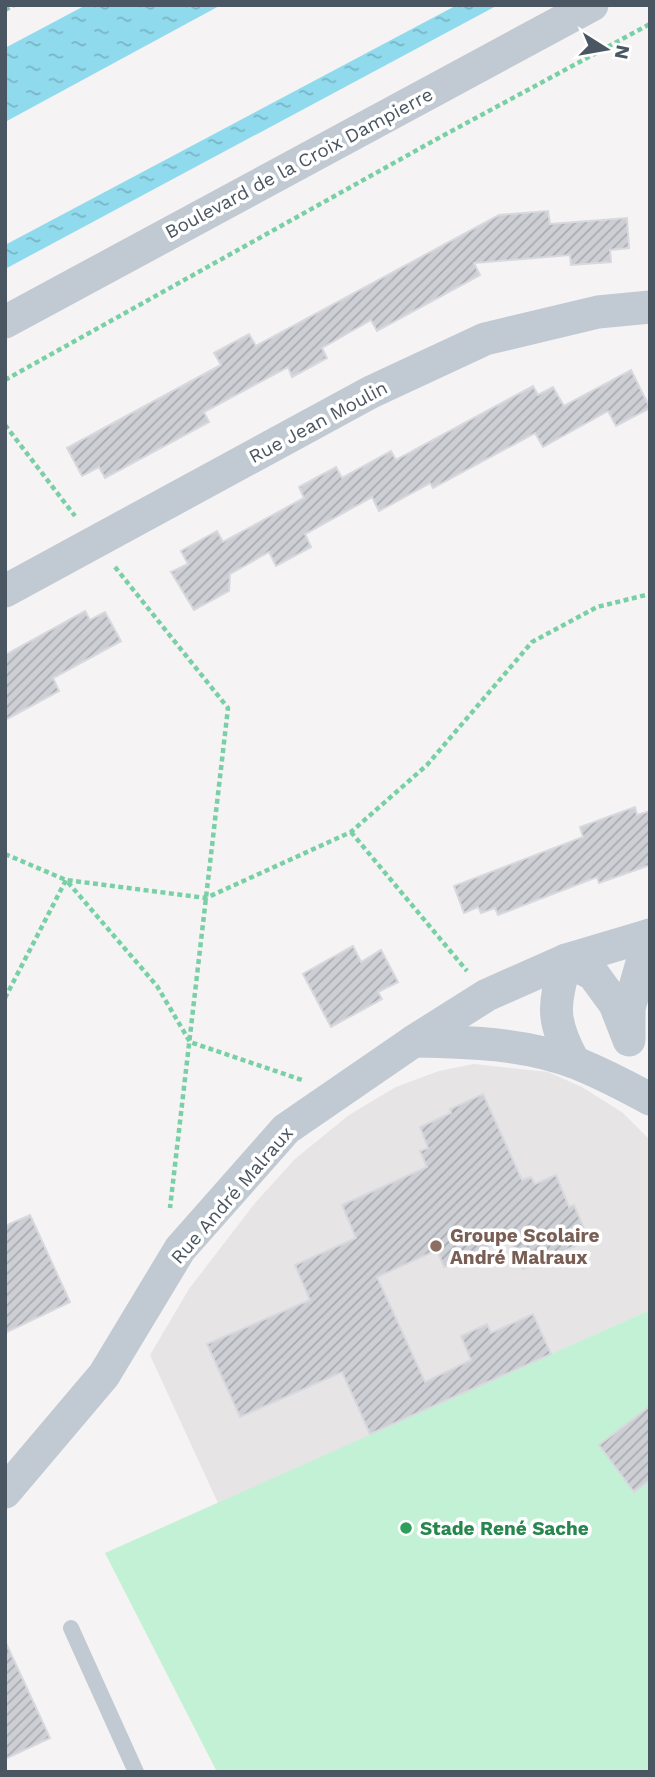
<svg xmlns="http://www.w3.org/2000/svg" width="655" height="1777" font-family="'Work Sans',sans-serif">
<style>
.education{fill:#e6e4e5}
.green{fill:#c3f1d5}
.water{fill:url(#water-ripples)}
.building{fill:url(#building-hatch);stroke:#d7d9de;stroke-width:2}
.lines{fill:none;stroke-linecap:round;stroke-linejoin:round}
.path{stroke:#7ad0a6;stroke-width:4.5;stroke-dasharray:5 3.5;stroke-linecap:butt}
.service{stroke:#c1cad2;stroke-width:16}
.minor{stroke:#c1cad2;stroke-width:33}
.education-dot{fill:#8d6e63;stroke:#fff;stroke-width:2.5}
.leisure-dot{fill:#2e9e5b;stroke:#fff;stroke-width:2.5}
.labels{text-anchor:middle;dominant-baseline:central;stroke-width:7;stroke-linejoin:round;paint-order:stroke}
.street-label{font-size:19px;fill:#4a5661;stroke:#fff}
.education-label{font-size:19px;font-weight:bold;fill:#785e54;stroke:#fff;text-anchor:start}
.leisure-label{font-size:19px;font-weight:bold;fill:#27864d;stroke:#fff;text-anchor:start}
</style>
<defs>
<pattern id="water-ripples" width="26" height="14" patternUnits="userSpaceOnUse" patternTransform="scale(1.75)"><rect width="26" height="14" fill="#90daee"/><path d="M2 4q2-2 4 0t4 0M15 11q2-2 4 0t4 0" fill="none" stroke="#78b4c4"/></pattern>
<pattern id="building-hatch" width="6" height="6" patternUnits="userSpaceOnUse" patternTransform="scale(1.75)"><rect width="6" height="6" fill="#cdcfd5"/><path d="M-1 1l2-2M0 6l6-6M5 7l2-2" fill="none" stroke="#a8abb0"/></pattern>
</defs>
<rect width="100%" height="100%" fill="#f5f3f3"/>
<polygon class="education" points="474,1064 548,1072 582,1087 623,1113 650,1140 650,1310 218,1503 150,1355 189,1289 255,1203 295,1159 349,1115 396,1087 439,1071"/>
<polygon class="green" points="650,1310 650,1772 217,1772 105,1553"/>
<g class="water">
<polygon points="86,5 221,5 5,122 5,48"/>
<polygon points="457,5 498,5 5,269 5,245"/>
</g>
<g class="building">
<polygon points="548,211 550,224 627,218 629,248 610,250 611,262 571,265 570,255 474,263 480,275 377,331 371,320 322,348 327,358 292,377 288,367 204,412 209,422 105,478 99,467 82,476 67,448 221,365 214,353 249,334 256,346 499,215"/>
<polygon points="631,370 650,408 616,426 608,411 543,447 535,433 433,488 430,483 379,511 372,497 305,534 311,547 276,566 269,552 230,574 229,591 194,610 171,572 188,564 181,551 217,531 223,542 304,498 299,487 336,467 342,478 391,451 396,460 533,386 538,395 553,387 564,406"/>
<polygon points="85,611 90,620 105,612 121,641 53,678 59,691 5,720 5,655"/>
<polygon points="635,807 637,815 650,811 650,865 599,883 597,877 498,915 495,908 481,913 478,907 464,913 454,886 583,837 580,827"/>
<polygon points="353,946 361,962 381,950 398,982 378,992 382,999 331,1027 303,974"/>
<polygon points="483,1094 522,1180 531,1177 535,1184 556,1175 569,1207 574,1205 589,1240 523,1269 508,1238 444,1267 437,1250 377,1277 425,1382 471,1360 461,1336 487,1324 491,1333 533,1314 551,1354 370,1434 342,1372 240,1417 207,1344 310,1300 295,1265 356,1238 342,1205 427,1167 420,1151 428,1148 420,1127 451,1113 450,1109"/>
<polygon points="30,1215 70,1302 5,1333 5,1226"/>
<polygon points="650,1406 650,1480 634,1492 599,1445"/>
<polygon points="5,1641 50,1738 5,1759"/>
</g>
<g class="lines">
<g class="path">
<polyline points="5,10 14,5"/>
<polyline points="5,380 435,140 650,24"/>
<polyline points="5,425 75,516"/>
<polyline points="115,567 228,708 170,1208"/>
<polyline points="351,832 467,971"/>
<polyline points="5,854 66,880 206,898 351,832 427,765 532,642 597,607 650,594"/>
<polyline points="5,998 66,880 157,986 190,1042 302,1080"/>
</g>
<polyline class="service" points="71,1628 136,1772"/>
<g class="minor">
<polyline points="5,322 592,5"/>
<polyline points="5,591 371,392 485,339 598,312 650,307"/>
<polyline points="629,1036 629,1008 650,935"/>
<path d="M414 1041C468 1042 525 1043 576 1063 601 1073 626 1086 650 1099"/>
<path d="M574 1062C550 1019 554 1005 566 960L593 974 615 1004 629 1040"/>
<polyline points="5,1492 104,1375 180,1249 286,1129 414,1041 487,995 566,960 650,935"/>
</g>
</g>
<circle class="education-dot" cx="436" cy="1246" r="7"/>
<circle class="leisure-dot" cx="406" cy="1528" r="7"/>
<g class="labels">
<g class="street-label">
<text transform="translate(299 163) rotate(-28)">Boulevard de la Croix Dampierre</text>
<text transform="translate(318 422) rotate(-28)">Rue Jean Moulin</text>
<text transform="translate(232 1195) rotate(-49)">Rue André Malraux</text>
</g>
<g class="education-label">
<text x="450" y="1235">Groupe Scolaire<tspan x="450" dy="22">André Malraux</tspan></text>
</g>
<g class="leisure-label">
<text x="420" y="1528">Stade René Sache</text>
</g>
</g>
<rect width="655" height="1777" fill="none" stroke="#4a5661" stroke-width="14"/>
<g transform="translate(606 49) rotate(101)" stroke="#ffffff" stroke-width="5" paint-order="stroke">
<path d="M0-5L12 26L0 18L-12 26Z" fill="#4a5661"/>
<text y="-10" font-size="19" font-weight="bold" text-anchor="middle" fill="#4a5661">N</text>
</g>
</svg>
